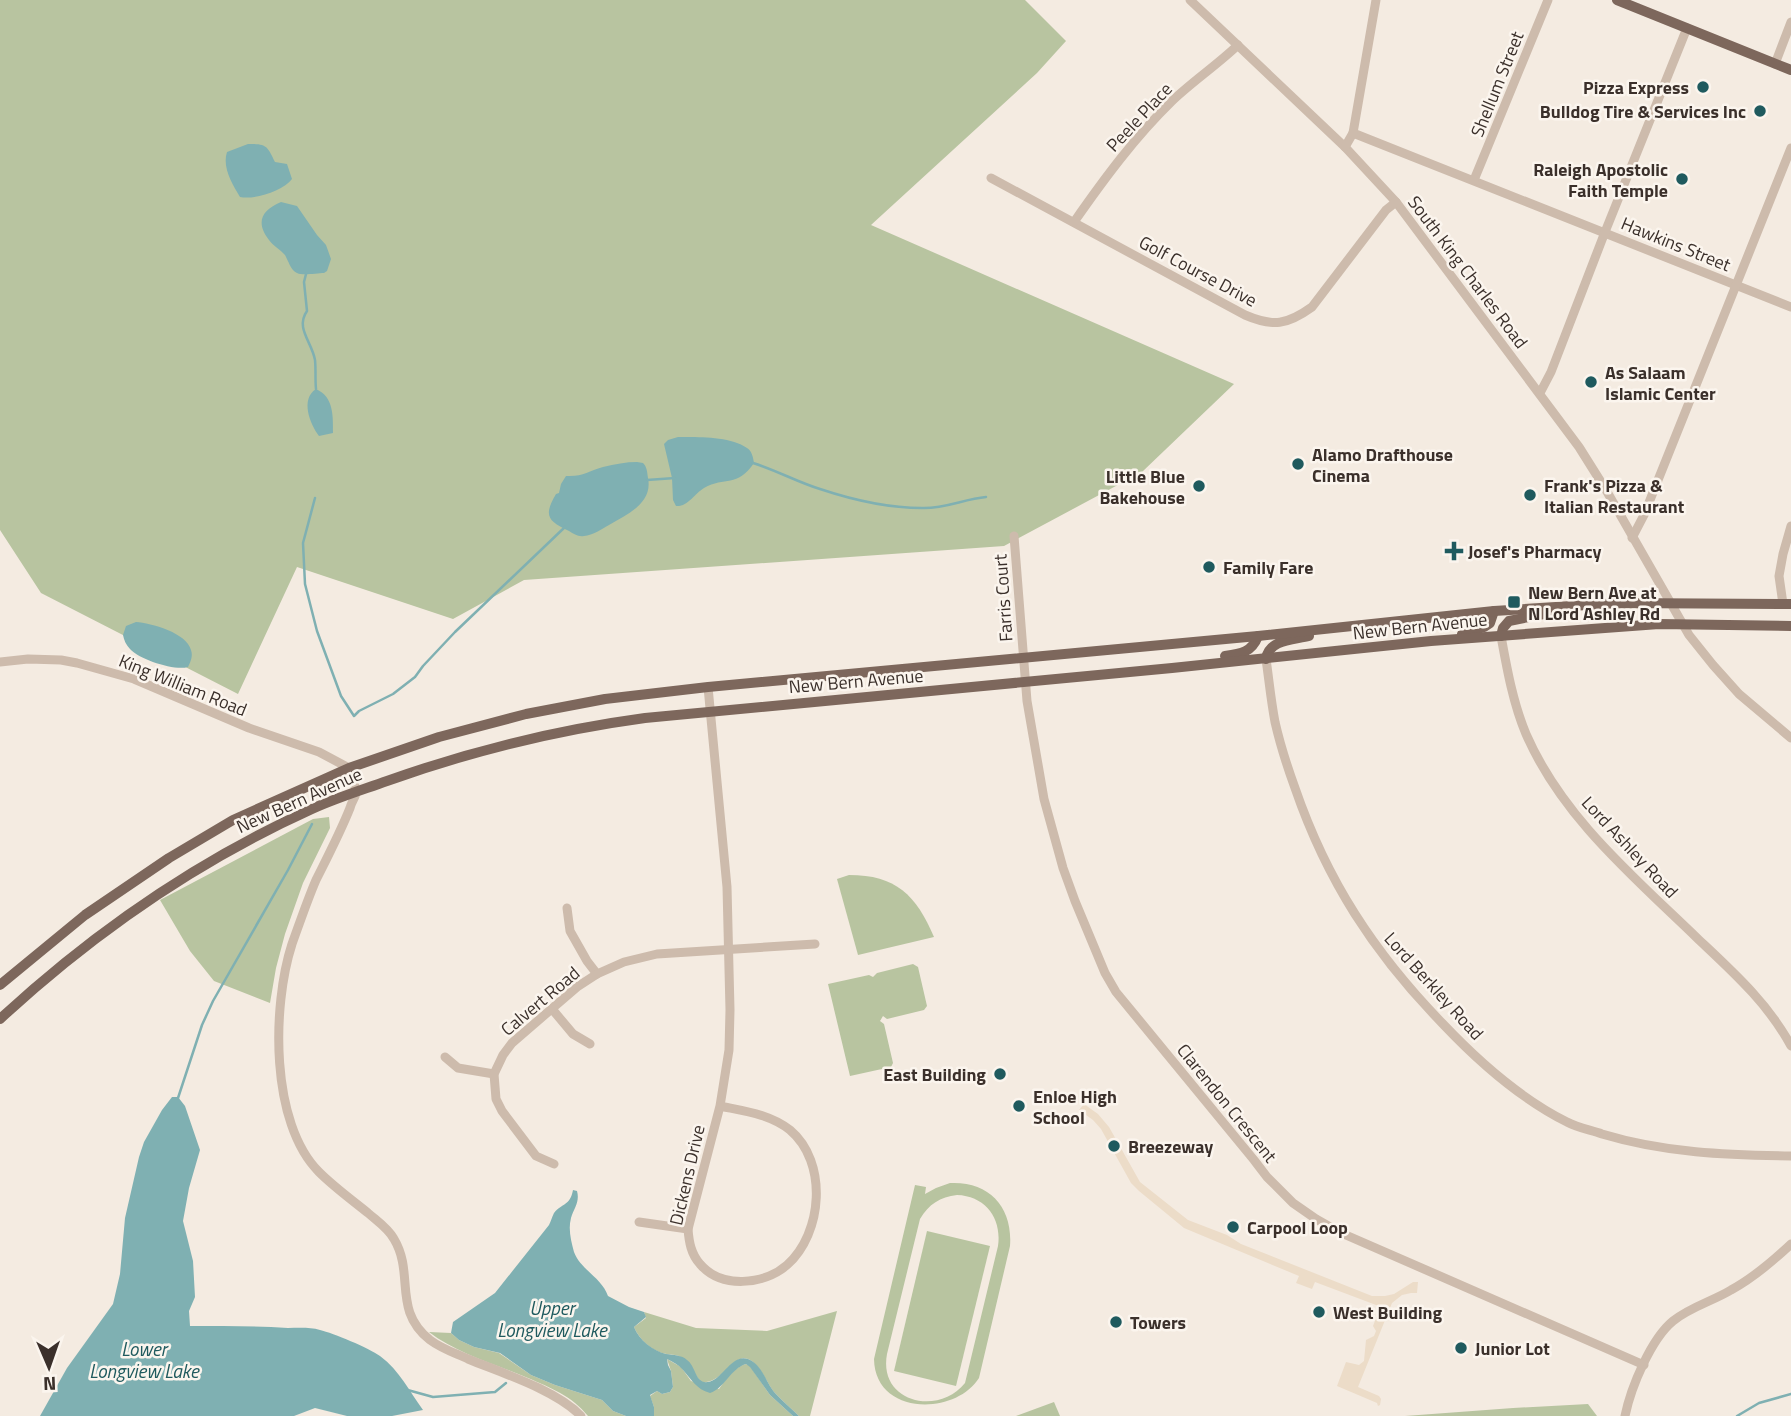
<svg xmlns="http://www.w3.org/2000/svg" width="1791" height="1416" font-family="'Titillium Web',sans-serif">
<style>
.green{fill:#b8c4a0;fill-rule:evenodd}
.plaza{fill:#ecdcc8}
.water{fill:#7fb0b2}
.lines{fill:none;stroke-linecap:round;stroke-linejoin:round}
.stream{stroke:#7fb0b2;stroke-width:2.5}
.minor{stroke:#cdbbac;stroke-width:9}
.major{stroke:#7d675c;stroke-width:10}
.poi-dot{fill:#1f5a5e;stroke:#fbf5ee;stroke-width:2.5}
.labels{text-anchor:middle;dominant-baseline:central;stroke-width:5;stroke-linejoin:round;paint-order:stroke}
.street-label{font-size:18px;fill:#3b302b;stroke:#fbf5ee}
.poi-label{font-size:18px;font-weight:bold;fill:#3b302b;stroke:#fbf5ee;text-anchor:start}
.water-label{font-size:19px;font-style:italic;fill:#1f5a5e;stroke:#fbf5ee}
</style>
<rect width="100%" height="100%" fill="#f4ebe1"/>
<g class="green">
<polygon points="0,0 1025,0 1066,41 1037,73 871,225 1234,384 1142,472 1004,546 524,580 453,619 297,567 238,694 41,593 0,530"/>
<polygon points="329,817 330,828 303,883 285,934 276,968 270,1003 214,981 190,951 160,900 313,819"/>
<path d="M849 875C896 875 916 895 934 937L858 955 837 879Z"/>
<polygon points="913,964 918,967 927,1006 924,1010 887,1019 883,1016 880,1021 884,1024 893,1063 891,1067 850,1076 828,984 869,975 873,977 877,973"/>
<path d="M950 1183C989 1181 1013 1207 1010 1246L979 1378C955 1416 875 1416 874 1359L915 1185 926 1187 925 1194 936 1188ZM957 1195C986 1196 1002 1219 998 1246L965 1383C939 1416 878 1403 887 1354L920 1219C929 1204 940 1197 957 1195Z"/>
<polygon points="927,1231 990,1246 956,1386 894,1371"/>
<path d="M837 1311 810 1416H799C791 1408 782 1401 775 1393 766 1383 755 1350 738 1360 725 1368 717 1384 701 1382 693 1373 692 1363 679 1356 674 1354 668 1355 662 1353 650 1349 639 1339 634 1327L646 1318 644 1312 696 1328 767 1331Z"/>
<path d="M429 1332 451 1333 459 1340 474 1347 499 1353 531 1375 555 1385 602 1400 613 1411 626 1416H588C572 1396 551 1388 528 1378 497 1365 456 1353 429 1332Z"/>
<path d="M667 1359 681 1367 691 1381 719 1389C726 1379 734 1367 746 1364L750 1366 770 1395 793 1416H654V1407L650 1396 657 1391 662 1394 670 1392 673 1387 671 1371Z"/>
<polygon points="1054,1402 1060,1416 1016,1416"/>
<polygon points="1588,1404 1597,1416 1405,1416 1513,1408"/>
</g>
<polygon class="plaza" points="1084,1104 1098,1114 1109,1127 1140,1182 1188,1220 1227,1235 1241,1244 1372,1296 1385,1296 1394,1294 1413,1282 1418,1282 1417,1293 1411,1293 1402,1295 1392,1303 1358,1387 1379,1396 1381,1399 1380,1405 1378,1406 1377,1403 1337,1386 1346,1362 1359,1365 1364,1361 1366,1340 1374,1336 1376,1331 1373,1326 1378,1313 1382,1314 1384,1308 1315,1282 1312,1289 1296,1283 1299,1276 1184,1228 1139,1191 1131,1183 1101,1129 1093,1120 1079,1110"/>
<g class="water">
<path d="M248 144C267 144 267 146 275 162L287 164 292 179C283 191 255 200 240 197 232 184 222 167 227 152Z"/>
<path d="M281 202 297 206 317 235 326 245 331 259 327 271 324 273C317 273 303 276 297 273 291 271 288 260 285 255 280 249 273 246 269 240 255 222 262 210 281 202Z"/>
<path d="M316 389C334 397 333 416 333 433L319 436C310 424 300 399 316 389Z"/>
<path d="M678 437C698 437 730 436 747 448 752 451 753 457 754 463 737 488 725 476 704 488 694 494 688 507 676 506L673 500 672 478 664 444 668 440Z"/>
<path d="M637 462 643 463C647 467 647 471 648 478 653 503 628 514 609 525 602 529 593 535 584 536 578 537 574 534 569 531 548 521 543 516 556 494L559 493 561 484 566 476C583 477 588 471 603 467 615 464 626 462 637 462Z"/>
<path d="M136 622C151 623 187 633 191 650 193 656 191 661 188 667 175 671 140 660 130 649 126 645 124 640 123 635L126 626Z"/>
<path d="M172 1097H178L185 1106 200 1150 189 1188 183 1221 193 1261 195 1297 189 1311 190 1326C222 1326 255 1326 288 1328 298 1328 310 1327 320 1330 333 1333 369 1348 380 1356 400 1371 409 1391 423 1410L392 1416H347L315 1408 294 1416H40L67 1368 113 1304 120 1274 125 1218 139 1157 144 1142 162 1110Z"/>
<path d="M573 1190 577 1191C580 1202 574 1208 571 1218 568 1229 571 1241 574 1252 580 1269 602 1278 608 1296L629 1307 644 1312 646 1317 634 1327C639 1340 653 1351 666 1354 673 1355 682 1355 687 1360 696 1366 695 1384 708 1382 722 1380 732 1353 748 1359 762 1364 766 1383 775 1393 782 1401 791 1408 799 1416H793L770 1395 750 1367 746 1364C730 1369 725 1388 710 1393 696 1389 692 1380 683 1370 679 1365 673 1362 667 1359L668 1365 671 1371 673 1387 670 1392 662 1394 657 1391 650 1395 654 1407V1416H626L613 1411 602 1400 555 1385 531 1375 500 1353 474 1347 459 1340 451 1333 453 1322 495 1293 549 1225C551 1221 552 1217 554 1213 562 1203 570 1206 573 1190Z"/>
</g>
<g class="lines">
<g class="stream">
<path d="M306 274 304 282 307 311C295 328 312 342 315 360 316 369 315 380 316 389"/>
<path d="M753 463C776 470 797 482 820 489 853 500 886 508 922 508 944 509 964 499 986 497"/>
<polyline points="647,480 675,478"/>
<polyline points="315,498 303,543 305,584 317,631 341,696 354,716 359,711 393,694 415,677 423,666 455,632 565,527"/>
<polyline points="178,1098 202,1025 213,1001 288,870 312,824"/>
<polyline points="404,1389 433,1397 495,1392 506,1383"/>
<polyline points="1737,1416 1759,1403 1791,1394"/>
</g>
<g class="minor">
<polyline points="1190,0 1345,147 1396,202 1579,447 1606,490 1689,635 1713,665 1739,694 1791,738"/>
<polyline points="1775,64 1791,22"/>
<polyline points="1353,133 1791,307"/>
<polyline points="1345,147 1353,133 1376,0"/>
<path d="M991 178 1245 315C1273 327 1287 325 1312 307L1386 210 1396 202"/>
<polyline points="1474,180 1548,0"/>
<path d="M1074 222C1104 179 1135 137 1172 101 1193 81 1217 65 1238 45"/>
<polyline points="1540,393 1551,372 1605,232 1687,28"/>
<polyline points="1014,536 1027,701 1044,799 1063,868 1075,901 1105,973 1116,992 1254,1160 1267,1177 1293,1203 1316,1219 1339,1232 1644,1365"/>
<polyline points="1632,538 1644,515 1791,148"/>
<polyline points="1783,604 1779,576 1783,554 1791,526"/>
<path d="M1501 636C1507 669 1513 703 1526 734 1562 817 1634 877 1697 938 1732 971 1768 1003 1791 1046"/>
<path d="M1266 659C1269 680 1271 701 1275 722 1280 744 1287 766 1295 788 1327 881 1374 953 1443 1024 1478 1061 1521 1099 1567 1122 1578 1128 1591 1130 1602 1134 1665 1153 1726 1155 1791 1156"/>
<path d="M0 662 28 659 61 660 77 663 134 679 249 728 319 752 349 768C351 775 356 786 356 793 355 798 351 803 350 808 340 833 328 856 316 880 307 901 300 922 292 944 272 1006 270 1123 319 1172 334 1187 352 1200 368 1213 377 1221 388 1228 394 1239 415 1274 392 1310 430 1340 442 1349 455 1353 468 1359 502 1373 556 1390 581 1416"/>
<path d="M708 687 727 887 730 1010 729 1050 720 1106C744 1111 770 1114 790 1130 828 1162 823 1233 787 1265 764 1285 721 1289 700 1264 691 1254 689 1242 688 1229L720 1106"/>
<polyline points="567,908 570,931 587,961 597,974"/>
<polyline points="552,1009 573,1034 590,1044"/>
<polyline points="445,1057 458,1068 494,1074"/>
<polyline points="554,1164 536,1156 502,1111 496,1099 494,1074 503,1055 512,1043 577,987 597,974 624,962 657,954 815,944"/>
<polyline points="639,1222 688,1229"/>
<path d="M1625 1416C1631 1387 1651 1339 1673 1321 1690 1307 1713 1301 1731 1290 1753 1278 1773 1261 1791 1244"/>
</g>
<g class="major">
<polyline points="1617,0 1791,70"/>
<polyline points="1462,634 1484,627 1490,623 1494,611"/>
<polyline points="1501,636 1503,628 1509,621 1549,613"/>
<path d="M1225 656C1241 654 1252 652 1258 636"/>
<path d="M1266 659C1269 639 1294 640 1309 636"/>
<polyline points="0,985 85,915 169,858 233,820 349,768 439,737 526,714 605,699 708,687 1258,636 1494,611 1619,603 1791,604"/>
<path d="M0 1019C92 934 197 861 312 809 336 798 362 790 387 781 471 751 556 730 645 718L1172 668 1431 641 1659 624 1791 626"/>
</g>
</g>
<g class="poi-dot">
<circle cx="1703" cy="87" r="7"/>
<circle cx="1760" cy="111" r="7"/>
<circle cx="1682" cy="179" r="7"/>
<circle cx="1591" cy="382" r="7"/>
<circle cx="1298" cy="464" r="7"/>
<circle cx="1199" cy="486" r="7"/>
<circle cx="1530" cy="495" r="7"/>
<path d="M1450.5 540.5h7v7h7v7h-7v7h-7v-7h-7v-7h7z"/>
<circle cx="1209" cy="567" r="7"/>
<rect x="1507" y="595" width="14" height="14" rx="3.5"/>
<circle cx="1000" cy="1074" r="7"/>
<circle cx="1019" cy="1106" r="7"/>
<circle cx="1114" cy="1146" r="7"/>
<circle cx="1233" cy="1227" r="7"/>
<circle cx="1319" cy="1312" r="7"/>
<circle cx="1116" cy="1322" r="7"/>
<circle cx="1461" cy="1348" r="7"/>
</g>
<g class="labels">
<g class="street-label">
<text transform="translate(1497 84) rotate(-68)">Shellum Street</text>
<text transform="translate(1139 117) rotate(-47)">Peele Place</text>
<text transform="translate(1676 244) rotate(22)">Hawkins Street</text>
<text transform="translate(1198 271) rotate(28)">Golf Course Drive</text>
<text transform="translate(1468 272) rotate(53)">South King Charles Road</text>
<text transform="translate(1003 598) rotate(-94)">Farris Court</text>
<text transform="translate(1420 626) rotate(-6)">New Bern Avenue</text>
<text transform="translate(856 681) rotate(-5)">New Bern Avenue</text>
<text transform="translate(183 685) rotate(22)">King William Road</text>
<text transform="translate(299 800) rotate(-24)">New Bern Avenue</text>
<text transform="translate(1630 847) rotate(47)">Lord Ashley Road</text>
<text transform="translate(1434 986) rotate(48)">Lord Berkley Road</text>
<text transform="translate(540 1001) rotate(-40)">Calvert Road</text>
<text transform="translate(1227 1103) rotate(51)">Clarendon Crescent</text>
<text transform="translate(687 1175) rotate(-77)">Dickens Drive</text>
</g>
<g class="poi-label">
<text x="1689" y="87" text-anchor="end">Pizza Express</text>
<text x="1746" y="111" text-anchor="end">Bulldog Tire &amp; Services Inc</text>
<text x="1668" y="169" text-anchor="end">Raleigh Apostolic<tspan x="1668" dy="21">Faith Temple</tspan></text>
<text x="1605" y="372">As Salaam<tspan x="1605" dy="21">Islamic Center</tspan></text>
<text x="1312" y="454">Alamo Drafthouse<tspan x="1312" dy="21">Cinema</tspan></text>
<text x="1185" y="476" text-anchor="end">Little Blue<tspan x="1185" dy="21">Bakehouse</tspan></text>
<text x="1544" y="485">Frank's Pizza &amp;<tspan x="1544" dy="21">Italian Restaurant</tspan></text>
<text x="1468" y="551">Josef's Pharmacy</text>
<text x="1223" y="567">Family Fare</text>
<text x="1528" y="592">New Bern Ave at<tspan x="1528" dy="21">N Lord Ashley Rd</tspan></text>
<text x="986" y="1074" text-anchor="end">East Building</text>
<text x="1033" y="1096">Enloe High<tspan x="1033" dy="21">School</tspan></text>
<text x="1128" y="1146">Breezeway</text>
<text x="1247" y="1227">Carpool Loop</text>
<text x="1333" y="1312">West Building</text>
<text x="1130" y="1322">Towers</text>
<text x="1475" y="1348">Junior Lot</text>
</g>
<g class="water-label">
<text x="552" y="1307">Upper<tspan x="552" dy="22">Longview Lake</tspan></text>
<text x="144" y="1348">Lower<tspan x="144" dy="22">Longview Lake</tspan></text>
</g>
</g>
<g transform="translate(49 1367) rotate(178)" stroke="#fbf5ee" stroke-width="5" paint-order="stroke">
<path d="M0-5L12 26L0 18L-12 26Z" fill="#3b302b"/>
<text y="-10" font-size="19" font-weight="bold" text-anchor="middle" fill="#3b302b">N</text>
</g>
</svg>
